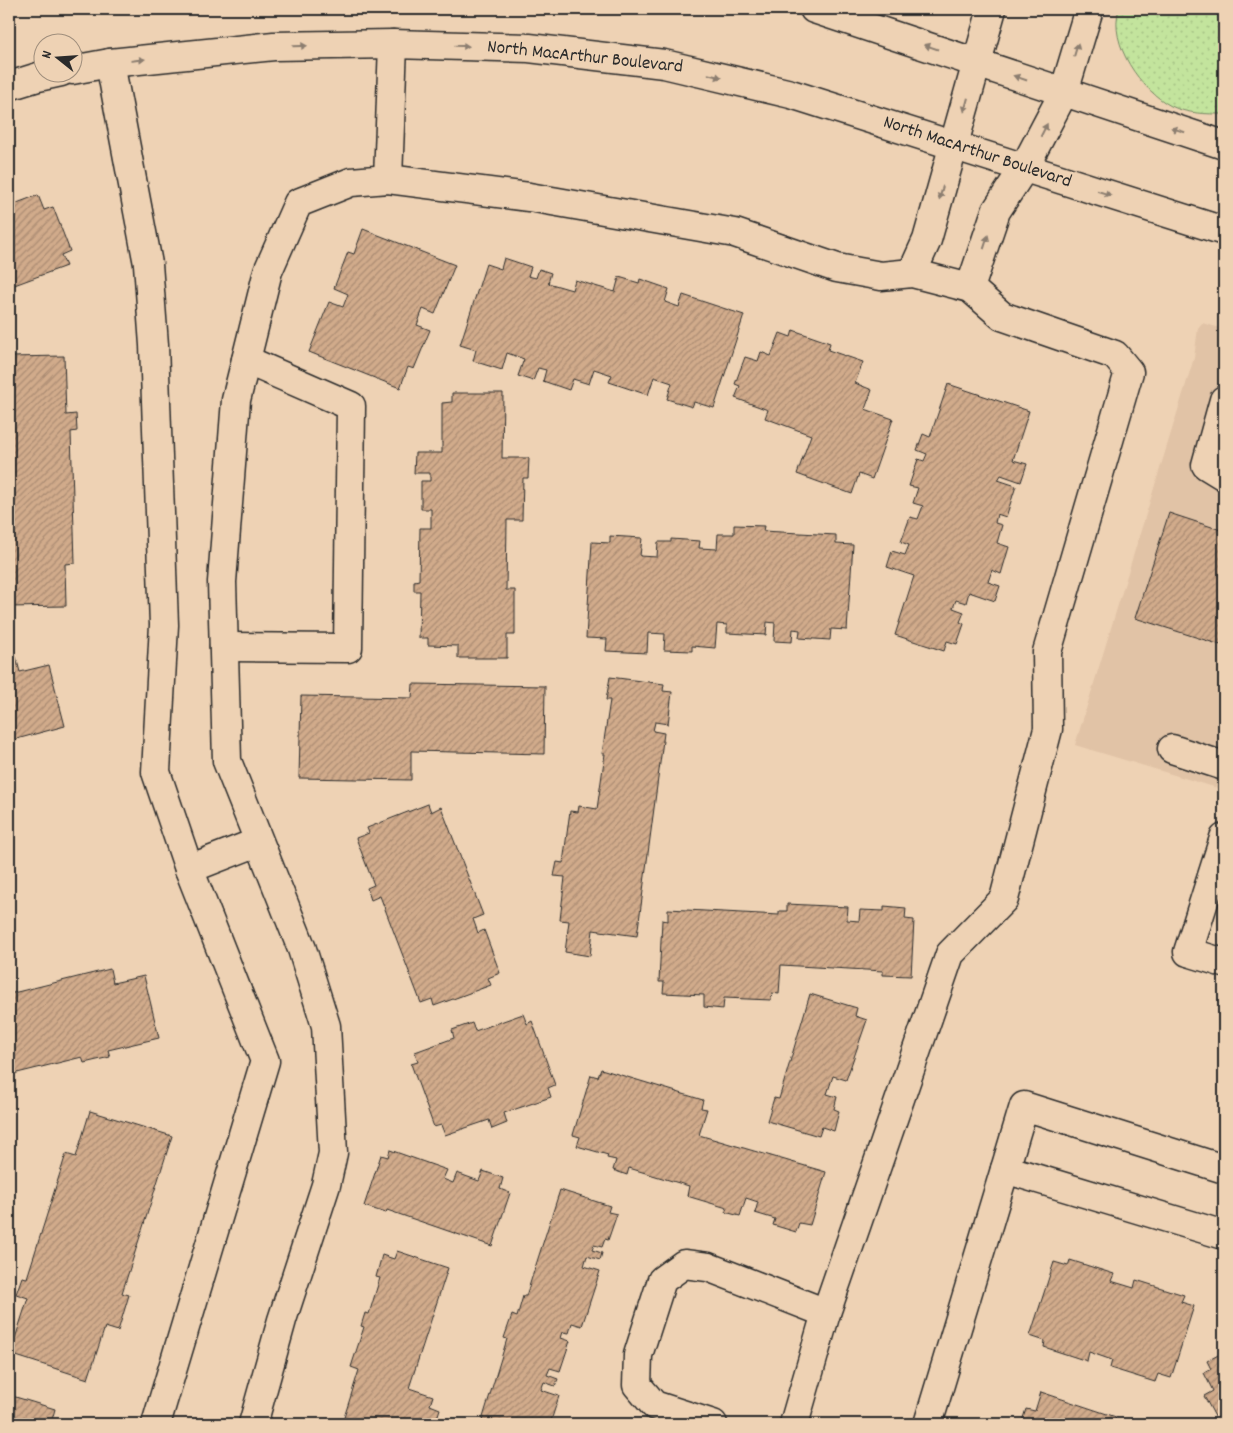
<svg xmlns="http://www.w3.org/2000/svg" width="1233" height="1433" font-family="Dekko,sans-serif">
<style>
.built{fill:#e1c3a6}
.green{fill:url(#green-dots);stroke:#778864}
.building{fill:url(#building-hatch);stroke:#2b2b2b}
.lines{fill:none;stroke-linecap:round;stroke-linejoin:round}
.minor-casing{stroke:#2b2b2b;stroke-width:31}
.major-casing{stroke:#2b2b2b;stroke-width:31}
.minor{stroke:#eed2b4;stroke-width:28}
.major{stroke:#eed2b4;stroke-width:28}
.oneway{fill:#8c7e70}
.labels{text-anchor:middle;dominant-baseline:central;stroke-width:4.5;stroke-linejoin:round;paint-order:stroke}
.street-label{font-size:19px;fill:#2b2b2b;stroke:#eed2b4}
</style>
<defs>
<pattern id="green-dots" width="8" height="8" patternUnits="userSpaceOnUse" patternTransform="scale(1.25)"><rect width="8" height="8" fill="#c3e49d"/><path d="M2 2h.1M6 6h.1" fill="none" stroke="#a8c487" stroke-width="1.8" stroke-linecap="round"/></pattern>
<pattern id="building-hatch" width="6" height="6" patternUnits="userSpaceOnUse" patternTransform="scale(1.25)"><rect width="6" height="6" fill="#d1ab8b"/><path d="M-1 1l2-2M0 6l6-6M5 7l2-2" fill="none" stroke="#aa8b72"/></pattern>
</defs>
<rect width="100%" height="100%" fill="#eed2b4"/>
<filter id="ink" filterUnits="userSpaceOnUse"><feTurbulence type="fractalNoise" baseFrequency=".02" numOctaves="2"/><feDisplacementMap in="SourceGraphic" scale="10" xChannelSelector="R" yChannelSelector="G"/><feConvolveMatrix kernelMatrix="1 2 1 2 8 2 1 2 1" color-interpolation-filters="sRGB"/></filter>
<g filter="url(#ink)">
<polygon class="built" points="1202,323 1224,329 1224,790 1075,745 1194,358 1198,328"/>
<path class="green" d="M1119 9H1224V114C1206 114 1188 114 1171 106 1141 90 1108 44 1119 9Z"/>
<g class="building">
<polygon points="38,195 44,210 53,207 70,251 61,255 66,266 9,287 9,206"/>
<polygon points="363,229 455,265 435,314 423,309 417,325 430,330 414,369 408,367 400,388 309,352 329,302 343,307 348,294 334,288 348,252 354,254"/>
<polygon points="504,258 531,267 528,276 536,278 539,269 551,273 548,283 572,290 575,280 615,292 619,277 639,283 640,279 669,289 665,302 679,307 683,295 744,315 714,408 694,402 692,407 667,399 672,383 654,377 648,395 609,382 612,375 594,369 589,384 573,379 569,390 543,381 546,370 538,368 533,381 518,376 524,359 507,353 502,370 473,361 476,350 460,345 486,264 501,269"/>
<polygon points="793,330 830,343 828,350 863,362 855,383 872,390 865,409 893,419 872,479 859,474 852,494 797,474 811,435 765,418 768,410 735,398 740,386 735,384 745,357 758,361 761,352 771,356 780,333 791,337"/>
<polygon points="64,356 66,415 76,414 77,431 71,432 75,563 65,564 66,606 9,607 9,357"/>
<polygon points="948,384 1029,411 1013,460 1027,464 1021,482 1001,475 998,480 1016,486 1006,517 997,514 995,523 1002,525 997,543 1009,547 1001,574 992,570 988,582 1000,586 995,601 969,592 966,603 956,600 953,608 964,612 960,622 964,624 957,644 947,641 944,651 895,635 914,576 887,567 892,551 905,555 909,545 901,542 910,517 918,519 923,506 913,503 918,488 909,486 918,459 924,461 927,454 917,450 923,434 930,437"/>
<polygon points="452,393 503,393 502,458 529,458 528,478 523,478 522,520 507,520 506,590 515,590 515,635 507,635 507,658 458,658 458,646 428,645 428,638 419,638 420,591 414,591 414,581 419,580 420,528 431,528 431,509 421,509 421,481 430,481 430,473 414,473 415,453 442,453 442,403 452,402"/>
<polygon points="1169,513 1224,531 1224,646 1135,618"/>
<polygon points="734,525 764,526 763,531 836,535 836,544 853,545 847,630 831,629 830,640 799,638 800,630 793,629 792,642 774,641 775,623 767,622 766,635 727,633 727,625 717,624 715,648 692,646 692,651 664,650 665,634 648,633 647,653 606,651 607,639 586,638 592,542 610,543 610,536 642,538 640,556 657,557 658,542 671,542 671,539 700,541 699,548 717,549 718,534 734,534"/>
<polygon points="16,657 20,672 49,665 65,726 9,741 9,659"/>
<polygon points="610,677 664,684 663,691 672,692 668,724 655,722 653,731 664,733 637,936 593,930 590,956 565,952 569,921 560,920 565,877 554,876 557,862 563,863 570,811 578,812 579,806 597,809 605,754 602,754 610,700 606,700"/>
<polygon points="413,684 545,686 544,754 411,751 411,780 299,778 301,696 412,698"/>
<polygon points="428,804 431,812 441,807 483,915 473,919 478,933 484,930 500,973 488,978 491,985 434,1006 432,999 421,1003 380,896 371,900 367,888 374,885 356,838 369,833 367,828"/>
<polygon points="787,904 848,907 847,920 859,921 860,910 884,911 884,906 906,908 905,919 914,920 911,976 883,975 883,971 781,965 779,994 772,993 771,1000 724,998 723,1009 704,1007 704,995 663,993 664,982 659,982 662,920 668,921 668,909 779,915 779,911 787,911"/>
<polygon points="110,969 113,983 144,976 159,1038 108,1050 110,1057 84,1063 82,1057 9,1075 9,994"/>
<polygon points="810,994 857,1008 855,1016 867,1020 846,1080 833,1076 827,1094 837,1097 834,1109 839,1111 834,1131 822,1127 819,1136 767,1121 774,1098 779,1099"/>
<polygon points="523,1014 527,1024 532,1021 555,1085 548,1088 551,1097 504,1113 507,1123 492,1129 489,1120 445,1135 441,1125 434,1127 411,1064 418,1062 415,1052 454,1038 452,1030 472,1023 475,1031"/>
<polygon points="601,1069 703,1100 701,1108 707,1109 699,1135 826,1172 810,1225 799,1223 796,1232 773,1225 775,1219 755,1213 758,1202 746,1198 740,1216 725,1212 727,1208 687,1196 689,1186 629,1168 627,1175 613,1170 616,1160 607,1158 608,1155 577,1146 580,1137 573,1135 591,1075 598,1077"/>
<polygon points="90,1111 172,1136 122,1293 129,1295 118,1331 105,1327 88,1379 10,1354 28,1298 16,1294 22,1277 27,1278 66,1154 76,1157"/>
<polygon points="390,1150 447,1170 443,1179 453,1183 457,1173 479,1181 483,1171 503,1178 500,1189 510,1193 492,1246 387,1210 386,1213 364,1206 381,1155 388,1157"/>
<polygon points="560,1190 610,1206 608,1212 617,1214 608,1240 605,1239 602,1247 594,1245 592,1250 602,1253 600,1260 587,1256 584,1266 600,1271 582,1326 572,1323 569,1333 563,1332 561,1338 570,1341 560,1371 550,1368 547,1375 558,1379 555,1386 544,1382 541,1390 559,1396 550,1424 481,1424 507,1339 504,1338 512,1315 517,1317 523,1296 526,1296"/>
<polygon points="397,1251 448,1268 409,1388 433,1396 430,1405 440,1409 435,1424 342,1424 359,1370 351,1367 364,1327 361,1326 365,1313 369,1314 380,1278 376,1277 382,1255 394,1259"/>
<polygon points="1070,1260 1114,1274 1111,1281 1134,1288 1136,1280 1184,1295 1181,1302 1194,1306 1171,1378 1158,1374 1155,1382 1110,1368 1112,1360 1089,1352 1087,1361 1044,1347 1045,1341 1030,1336 1054,1262 1068,1266"/>
<polygon points="1224,1352 1224,1423 1219,1424 1204,1396 1213,1391 1204,1373 1211,1369 1207,1361"/>
<polygon points="1041,1392 1116,1417 1113,1424 1021,1424 1026,1409 1035,1411"/>
<polygon points="9,1395 55,1409 52,1420 66,1424 9,1424"/>
</g>
<g class="lines">
<defs>
<g id="minor">
<polyline points="110,63 148,264 154,345 164,625 156,772 189,869 265,1061 156,1424"/>
<polyline points="388,179 393,44"/>
<polyline points="912,273 927,240 992,9"/>
<polyline points="970,288 996,211 1024,168 1064,92 1089,9"/>
<polyline points="1224,400 1206,465 1224,476"/>
<polyline points="224,647 348,648 351,406 246,360"/>
<polyline points="1172,749 1224,766"/>
<polyline points="1224,838 1188,952 1224,963"/>
<polyline points="189,869 258,842"/>
<polyline points="1005,1169 1024,1106 1224,1169"/>
<polyline points="253,1424 282,1320 326,1185 333,1153 326,1026 302,949 227,761 222,582 236,400 268,271 298,203 351,182 388,179 529,197 735,233 837,268 881,276 912,273 970,288 1002,316 1115,355 1129,372 1047,652 1048,729 1004,899 950,954 826,1313 794,1424"/>
<polyline points="713,1424 654,1405 637,1385 638,1355 662,1280 684,1264 708,1267 826,1313"/>
<polyline points="928,1424 1005,1169 1224,1235"/>
</g>
<g id="major">
<polyline points="814,9 1224,145"/>
<polyline points="72,70 110,63 274,46 393,44 529,48 664,64 791,94 1224,231"/>
<polyline points="9,86 38,77 61,72"/>
</g>
</defs>
<use href="#minor" class="minor-casing"/>
<use href="#major" class="major-casing"/>
<use href="#minor" class="minor"/>
<use href="#major" class="major"/>
</g>
<defs><path id="oneway-solid" d="M-6-.8H1V-3.2L6.5 0L1 3.2V.8H-6Z" transform="scale(1.25)"/></defs>
<g class="oneway">
<use href="#oneway-solid" transform="translate(300 46) rotate(-1)"/>
<use href="#oneway-solid" transform="translate(462 46) rotate(2)"/>
<use href="#oneway-solid" transform="translate(931 47) rotate(-161)"/>
<use href="#oneway-solid" transform="translate(1076 50) rotate(-73)"/>
<use href="#oneway-solid" transform="translate(138 60) rotate(-7)"/>
<use href="#oneway-solid" transform="translate(715 76) rotate(13)"/>
<use href="#oneway-solid" transform="translate(1020 78) rotate(-161)"/>
<use href="#oneway-solid" transform="translate(966 105) rotate(105)"/>
<use href="#oneway-solid" transform="translate(1044 130) rotate(-63)"/>
<use href="#oneway-solid" transform="translate(1178 130) rotate(-162)"/>
<use href="#oneway-solid" transform="translate(941 193) rotate(106)"/>
<use href="#oneway-solid" transform="translate(1104 193) rotate(18)"/>
<use href="#oneway-solid" transform="translate(986 242) rotate(-72)"/>
</g>
</g>
<g class="labels">
<g class="street-label">
<text transform="translate(585 58) rotate(6)">North MacArthur Boulevard</text>
<text transform="translate(977 153) rotate(18)">North MacArthur Boulevard</text>
</g>
</g>
<rect width="1233" height="1433" fill="none" stroke="#eed2b4" stroke-width="30"/>
<rect x="15" y="15" width="1203" height="1403" fill="none" stroke="#2b2b2b" stroke-width="2" filter="url(#ink)"/>
<g transform="translate(58 58) rotate(287)"><circle r="24" fill="#eed2b4" stroke="#a08f7d"/>
<path d="M0-4L9 19L0 12L-9 19Z" fill="#2b2b2b"/>
<text y="-8" font-size="14" font-weight="bold" text-anchor="middle" fill="#2b2b2b">N</text>
</g>
</svg>
